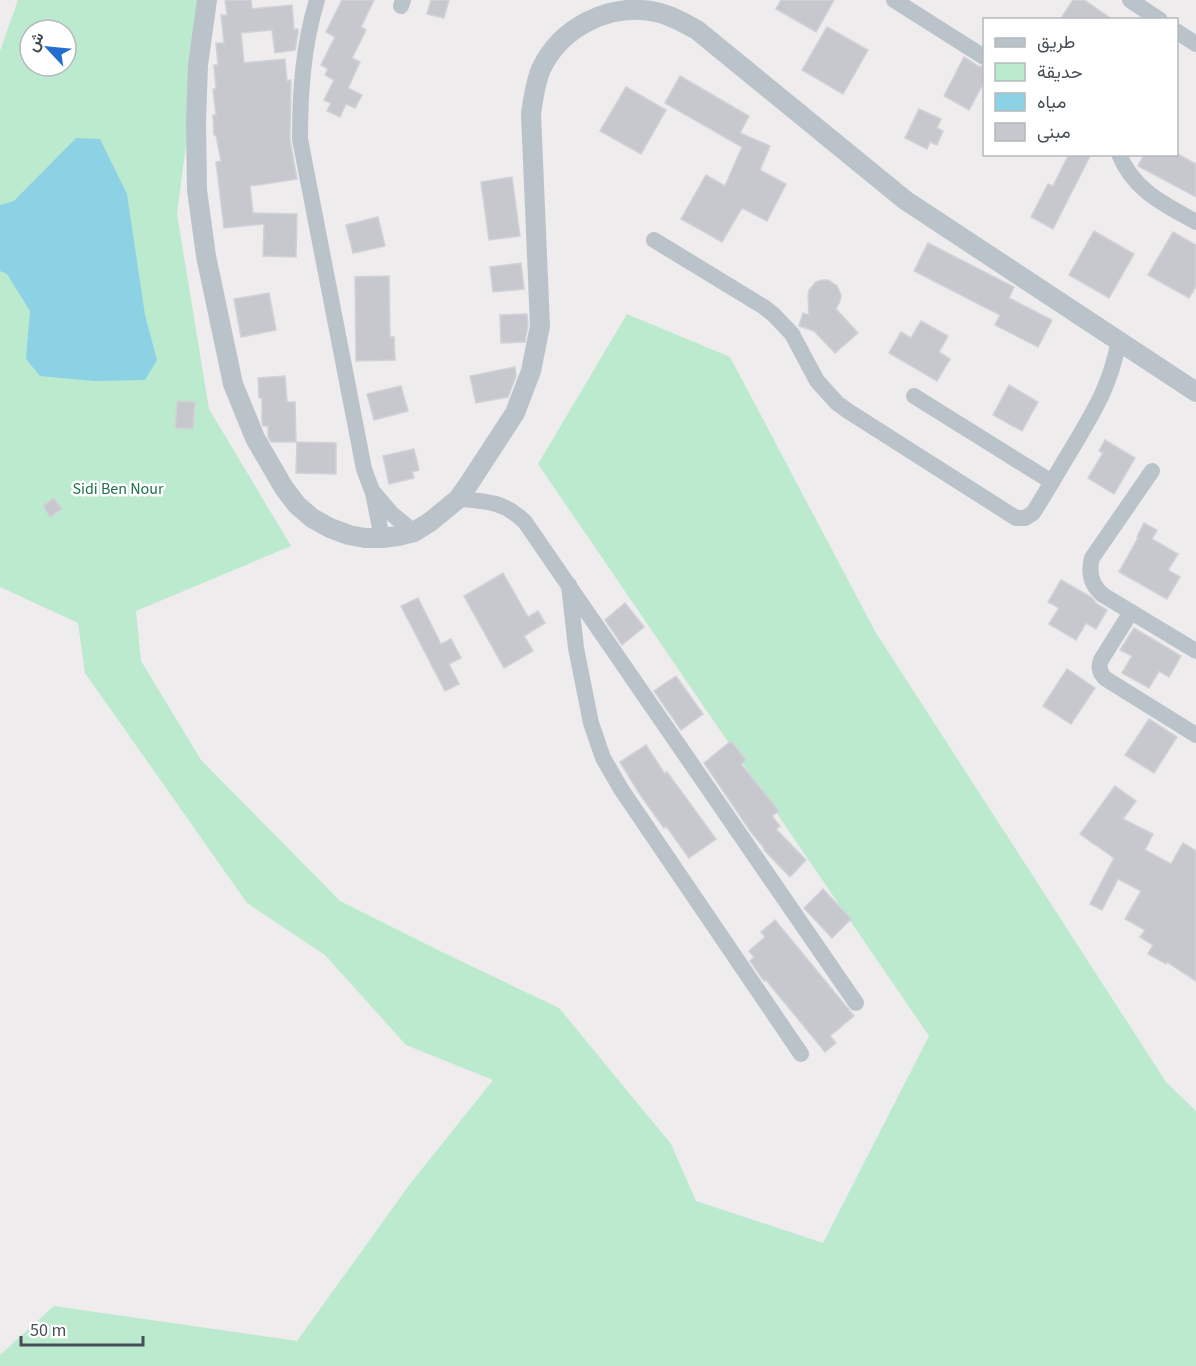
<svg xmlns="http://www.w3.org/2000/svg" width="1196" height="1366" font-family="'Source Sans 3',Vazirmatn,sans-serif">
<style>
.green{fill:#bceace;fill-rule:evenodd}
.water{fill:#8cd1e4}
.building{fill:#c7c8ce;stroke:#d0d2d7;stroke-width:1.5}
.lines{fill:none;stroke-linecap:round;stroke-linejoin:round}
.minor{stroke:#bbc3ca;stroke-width:16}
.tertiary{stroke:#bbc3ca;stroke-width:20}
.labels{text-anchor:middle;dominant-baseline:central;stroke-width:5;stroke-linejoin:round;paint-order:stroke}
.park-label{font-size:16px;fill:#1d7248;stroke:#fff}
</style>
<rect width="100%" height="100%" fill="#eeecec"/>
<path class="green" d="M18 0H205L177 214 209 409 291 546 136 611 141 661 201 760 340 901 446 954 559 1008 671 1144 696 1201 823 1243 929 1036 538 464 627 314 730 357 876 633 1166 1082 1196 1111V1366H0V1355L54 1306 297 1341 410 1184 493 1080 406 1045 325 955 247 903 85 673 78 623 0 587V51ZM30 30H66V66H30Z"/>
<polygon class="water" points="76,138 100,139 127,194 145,315 157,360 145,380 94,381 40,376 26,359 30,311 7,274 0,271 0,205 14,201"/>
<g class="building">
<polygon points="225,0 251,0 252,9 292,5 294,29 298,29 298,33 295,50 275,53 272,30 241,33 244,63 285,59 287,81 291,80 290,139 297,179 250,186 253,213 297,214 296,257 263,256 264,224 224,228 216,162 221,161 216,135 214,135 213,115 216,115 213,89 216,89 214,65 218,65 216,43 224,43 221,15 227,15"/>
<polygon points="342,0 374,0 361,27 366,30 352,58 360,62 348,88 362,95 355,108 346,104 340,117 327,111 331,103 324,100 334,80 325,75 328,69 321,65 335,37 326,32"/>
<polygon points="431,0 449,0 444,18 427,14"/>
<polygon points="781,0 834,0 816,32 776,9"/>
<polygon points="1073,0 1084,0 1113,20 1060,20"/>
<polygon points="827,27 868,50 843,94 802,70"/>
<polygon points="964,57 978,66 984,67 984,82 969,110 944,96"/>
<polygon points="680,76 749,116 740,133 770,146 760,170 786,184 767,221 742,208 722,242 681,219 706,175 725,186 742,147 665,103"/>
<polygon points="626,87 666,110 641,154 600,131"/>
<polygon points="919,109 941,119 937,128 943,131 937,145 930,142 927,149 905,138"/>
<polygon points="1069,154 1091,154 1053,229 1031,217 1048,184 1053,186"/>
<polygon points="1144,154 1178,154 1196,164 1196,197 1138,166"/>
<polygon points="512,177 520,236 489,240 481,182"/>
<polygon points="378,217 385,246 353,253 346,225"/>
<polygon points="1094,231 1134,254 1109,298 1069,275"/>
<polygon points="1173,232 1196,245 1196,286 1189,298 1148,275"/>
<polygon points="928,243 1014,287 1009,298 1052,320 1038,347 995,325 1000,315 914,271"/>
<polygon points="521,263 524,289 493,292 490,267"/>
<polygon points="389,276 390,337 394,337 395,360 356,361 355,277"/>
<polygon points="822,280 828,280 837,286 841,295 840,301 836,309 858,333 835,353 814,331 799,326 803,313 809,315 808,295 809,290 816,282"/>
<polygon points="269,293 276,330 241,337 234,299"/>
<polygon points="527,314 528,325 525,342 501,343 500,315"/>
<polygon points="921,321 948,336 939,352 950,359 937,381 889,353 901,332 911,338"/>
<polygon points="515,367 516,376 508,397 476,403 470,376"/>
<polygon points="285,376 287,402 295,402 296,442 271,442 268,437 268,426 263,426 262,423 262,398 259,398 258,378"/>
<polygon points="1009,385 1038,402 1022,431 993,415"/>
<polygon points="401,386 408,411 374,420 367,394"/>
<polygon points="177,401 195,402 193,429 175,428"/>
<polygon points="1105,440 1135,458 1114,494 1088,478 1103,453 1099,451"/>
<polygon points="297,442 336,443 336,474 296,473"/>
<polygon points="414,449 419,470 412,472 414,478 389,484 383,456"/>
<polygon points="54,498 62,509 50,517 43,506"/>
<polygon points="1144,523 1157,530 1152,539 1178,554 1168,570 1180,577 1167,599 1119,572 1138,538 1137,537"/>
<polygon points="503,573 528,617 538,611 545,623 524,636 533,651 504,668 464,596"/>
<polygon points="1061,580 1091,597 1097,604 1107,610 1096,629 1086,623 1076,640 1049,624 1059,608 1048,602"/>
<polygon points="418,598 441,644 451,639 461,658 449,664 459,684 445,691 401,606"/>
<polygon points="625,603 644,627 622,645 605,620"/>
<polygon points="1134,628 1181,656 1169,677 1159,671 1149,688 1122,673 1132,656 1120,650"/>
<polygon points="1067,669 1095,688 1071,724 1043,706"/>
<polygon points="676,676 703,714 681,730 654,691"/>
<polygon points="1149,719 1177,737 1154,773 1125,755"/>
<polygon points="731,741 746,760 741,764 779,811 772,816 780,826 776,829 806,860 790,877 764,850 765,849 751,832 704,763"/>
<polygon points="646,745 665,774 667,772 716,839 689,858 666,826 664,828 639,793 620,762"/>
<polygon points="1115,786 1136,801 1123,819 1153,834 1145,850 1171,864 1183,843 1196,851 1196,981 1167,962 1166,964 1148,954 1153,945 1140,937 1145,930 1125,919 1141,891 1118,879 1102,910 1090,904 1114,858 1080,834"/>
<polygon points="823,889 851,919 832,938 804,908"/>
<polygon points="775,920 854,1016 830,1036 836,1043 825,1052 766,980 764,981 750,961 754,957 749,951 765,937 761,932"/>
</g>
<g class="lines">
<g class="minor">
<path d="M317 0C303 46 300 92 300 139L364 469 373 493 382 538"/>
<polyline points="894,0 984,57"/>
<polyline points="1130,0 1160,20"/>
<polyline points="401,6 403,0"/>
<polyline points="1176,31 1196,44"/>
<path d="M1119 154C1134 191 1164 204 1196 222"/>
<path d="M654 240 764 307 774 315 792 334 817 381 837 403 848 411 1016 518H1025L1033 513C1047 491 1060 468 1074 445 1096 408 1111 383 1119 340"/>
<polyline points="914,396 1052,482"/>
<path d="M1152 471 1092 558C1088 573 1091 585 1103 595L1196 651"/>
<polyline points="374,493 392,514 414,532"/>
<path d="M458 499C485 501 504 501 525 522L856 1003"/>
<polyline points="569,585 576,648 591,723 603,758 621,789 801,1054"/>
<path d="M1131 612 1101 660C1098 668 1100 674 1106 679L1196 735"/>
</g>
<path class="tertiary" d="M207 0 198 65 196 122 197 190 206 256 233 384 255 438 284 488 297 505 312 518 330 528 349 535 365 538H382L398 536 414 532 430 522 458 499 470 482 515 413 531 371 540 326 531 114C533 99 535 84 541 69 561 27 610 2 656 12 671 15 684 23 697 30L905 200 1196 392"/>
</g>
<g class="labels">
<g class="park-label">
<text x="118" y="489">Sidi Ben Nour</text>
</g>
</g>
<rect x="983" y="18" width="195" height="138" fill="#ffffff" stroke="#b5b9bc" stroke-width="1.5"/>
<rect x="995" y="38" width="30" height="9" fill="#bbc3ca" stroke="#b5b9bc" stroke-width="1.5"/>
<text x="1037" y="48" font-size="18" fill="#464f57">طريق</text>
<rect x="995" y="63" width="30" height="18" fill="#bceace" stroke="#b5b9bc" stroke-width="1.5"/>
<text x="1037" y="78" font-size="18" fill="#464f57">حديقة</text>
<rect x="995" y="93" width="30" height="18" fill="#8cd1e4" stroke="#b5b9bc" stroke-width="1.5"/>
<text x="1037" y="108" font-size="18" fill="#464f57">مياه</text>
<rect x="995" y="123" width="30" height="18" fill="#c7c8ce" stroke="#b5b9bc" stroke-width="1.5"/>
<text x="1037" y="138" font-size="18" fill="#464f57">مبنى</text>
<g transform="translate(48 48) rotate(296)"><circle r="28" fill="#ffffff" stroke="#b5b9bc" stroke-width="1.5"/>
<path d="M0-4.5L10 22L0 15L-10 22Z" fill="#266ece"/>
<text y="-9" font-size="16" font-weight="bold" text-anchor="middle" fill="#464f57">ش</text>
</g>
<path d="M21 1336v9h122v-9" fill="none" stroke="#464f57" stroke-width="3"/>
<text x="30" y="1336" font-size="18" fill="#464f57" stroke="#ffffff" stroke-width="4.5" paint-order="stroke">50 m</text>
</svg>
